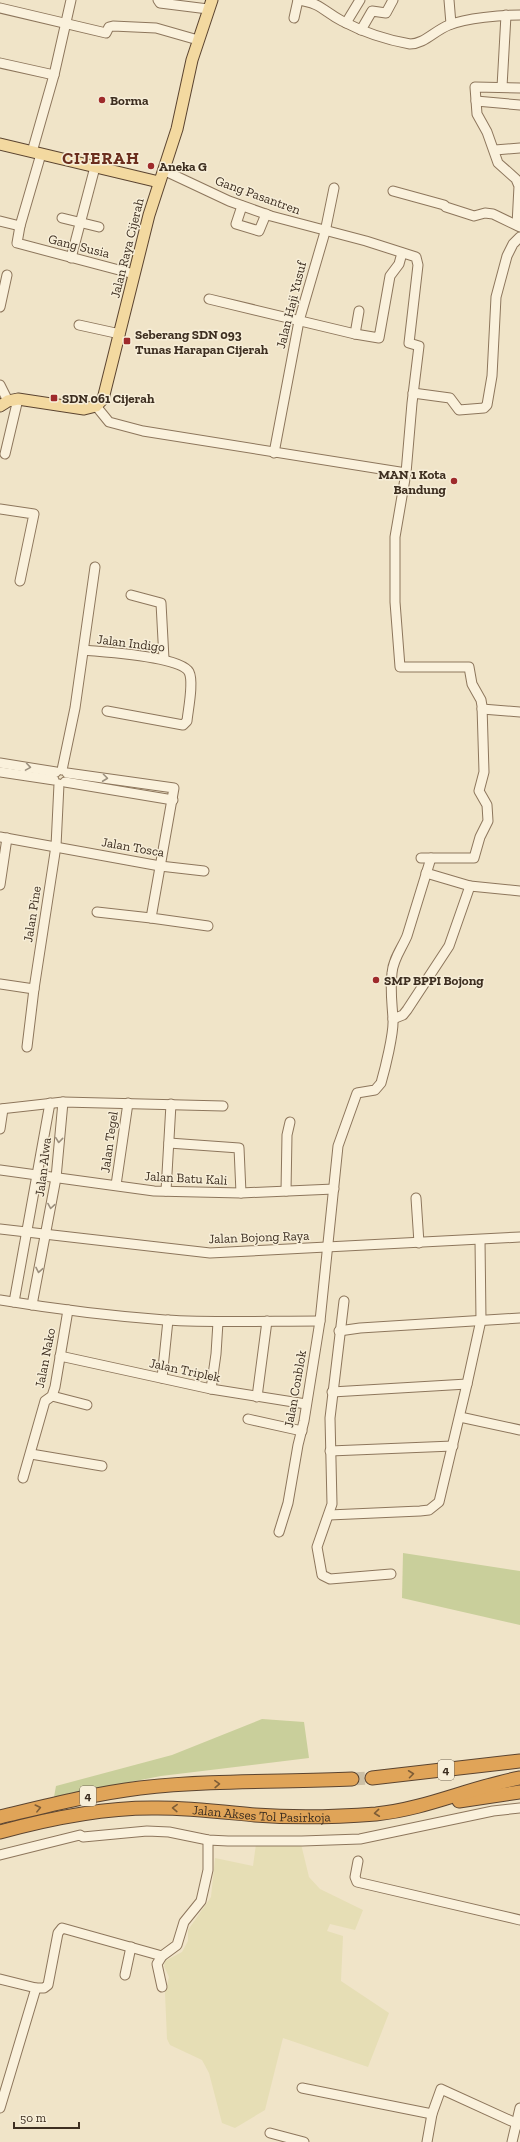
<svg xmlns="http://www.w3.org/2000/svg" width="520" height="2142" viewBox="0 0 520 2142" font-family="'Zilla Slab',serif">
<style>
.farmland{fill:#e6deb5}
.green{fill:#c9cf9b}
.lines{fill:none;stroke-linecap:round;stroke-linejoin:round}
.highway-tunnel{stroke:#ccc0a6;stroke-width:13;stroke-dasharray:13 6;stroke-linecap:butt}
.minor-casing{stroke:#8d765c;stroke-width:11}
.major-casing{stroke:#5b4430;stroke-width:13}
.highway-casing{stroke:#5b4430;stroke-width:15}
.minor{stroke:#faf1dc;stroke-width:9}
.major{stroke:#f3d9a0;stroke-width:11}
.highway{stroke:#e0a458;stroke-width:13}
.oneway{stroke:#9c907e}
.oneway2{stroke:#7e5d36}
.poi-dot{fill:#9e2a2b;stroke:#f7eed8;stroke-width:1.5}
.labels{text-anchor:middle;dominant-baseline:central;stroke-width:3;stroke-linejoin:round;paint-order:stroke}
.shield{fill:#f7eed8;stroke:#756857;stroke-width:1}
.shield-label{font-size:12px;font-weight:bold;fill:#3d2e20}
.poi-label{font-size:13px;font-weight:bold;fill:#3d2e20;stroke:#f7eed8;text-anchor:start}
.street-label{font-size:13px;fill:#3d2e20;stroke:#f7eed8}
.district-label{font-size:17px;font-weight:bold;letter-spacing:1px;fill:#6b2e1e;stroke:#f7eed8}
</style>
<rect width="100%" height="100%" fill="#f0e4c8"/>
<path class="farmland" d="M256 1844H301L309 1877 320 1889 363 1910 355 1930 330 1924 327 1931 343 1936 341 1981 389 2013 368 2067 283 2038 265 2110 235 2128 222 2123 209 2073 202 2060 170 2045 167 2039 165 1993 169 1977 164 1966 165 1961 182 1952 188 1941V1930L211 1897 215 1858 253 1866Z"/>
<g class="green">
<path d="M403 1553 520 1571V1625L402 1598Z"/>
<path d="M262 1719 304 1722 309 1758 161 1776 54 1797 56 1786 172 1755Z"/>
</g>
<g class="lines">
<path class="highway-tunnel" d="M352 1779 372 1778"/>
<defs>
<g id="minor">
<path d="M158 0 160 3 208 9"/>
<path d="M298 0C321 3 323 11 342 21 363 32 387 40 410 44 424 44 434 31 449 25 466 18 502 15 520 15"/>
<path d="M449 0 451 24"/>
<path d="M0 8 106 33 109 27 113 26 156 28 198 40"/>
<path d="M294 18 298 0"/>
<path d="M346 23 360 0"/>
<path d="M361 30 372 11 386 13 393 0"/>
<path d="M0 63 54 75"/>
<path d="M502 87 506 15"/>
<path d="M476 101 520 105"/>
<path d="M495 150 520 148"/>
<path d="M32 152 54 75 71 0"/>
<path d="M41 154 20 226 17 243 134 274"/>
<path d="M163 170 229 201 271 216 366 241 416 257 418 265 409 343 419 346 412 403 406 473 395 537V602L400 667H469L472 684 481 700 482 706 484 772 479 791 487 805 488 821 480 837 474 858H421"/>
<path d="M393 191 444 205 446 207 474 216 485 213 493 214 520 227"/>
<path d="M242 206 236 224 259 231 266 214"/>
<path d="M62 218 99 227"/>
<path d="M0 221 20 226"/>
<path d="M517 225 519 186 516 179 498 163 487 132 477 114 475 87 520 88"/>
<path d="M71 258 95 167"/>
<path d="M209 299 355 334 379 338 390 276 399 264 402 253"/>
<path d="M0 307 7 275"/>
<path d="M79 325 120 334"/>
<path d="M355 334 359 311"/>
<path d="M0 385 8 401"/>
<path d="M413 393 450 398 459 410 484 408 487 405 492 376 496 297 507 256 513 244 520 237"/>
<path d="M96 406 109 422 143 431 406 473"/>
<path d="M274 453 299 321 325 232 334 188"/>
<path d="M5 454 18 399"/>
<path d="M0 509 34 514 20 581"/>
<path d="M131 595 161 603 164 659"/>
<path d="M84 650C103 652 180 656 189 672 194 682 188 710 187 721L183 725 107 711"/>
<path d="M482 709 520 712"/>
<path d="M0 763 56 772"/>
<path d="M62 770 75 708 95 567"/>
<path d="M0 772 54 780"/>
<path d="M67 773 174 788 151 918 208 926"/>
<path d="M65 782 173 800"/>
<path d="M0 837 160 866 204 871"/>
<path d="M0 885 7 838"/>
<path d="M470 886 520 891"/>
<path d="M97 912 151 918"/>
<path d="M0 984 34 989"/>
<path d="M393 1019 403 1015 407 1010 449 946 470 886 426 873"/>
<path d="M27 1047 34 989 56 846 59 784"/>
<path d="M0 1109 63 1102 223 1106"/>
<path d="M0 1129 3 1109"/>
<path d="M169 1143 239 1148 241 1193"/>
<path d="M0 1170 154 1191 241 1193 334 1189"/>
<path d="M116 1185 128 1103"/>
<path d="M166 1191 171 1104"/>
<path d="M286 1191 287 1135 290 1122"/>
<path d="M416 1198 419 1243"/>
<path d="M0 1229 210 1253 520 1237"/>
<path d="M0 1300C54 1309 110 1316 165 1320 217 1323 268 1321 320 1321"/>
<path d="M344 1301 330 1418 332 1504 317 1547 322 1575 330 1579 391 1574"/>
<path d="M14 1302 50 1103"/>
<path d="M32 1305 56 1178 63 1102"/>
<path d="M339 1331 360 1328 520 1318"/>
<path d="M60 1356 211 1389 306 1404"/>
<path d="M162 1378 168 1320"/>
<path d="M211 1389 216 1354 218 1322"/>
<path d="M332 1392 467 1384 481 1320 480 1240"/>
<path d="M52 1396 87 1405"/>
<path d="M257 1397 267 1321"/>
<path d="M460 1417 520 1430"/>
<path d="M248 1419 302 1431"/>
<path d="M330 1451 453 1446"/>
<path d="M31 1454 102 1466"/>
<path d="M23 1478 45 1401 52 1396 55 1387 68 1310"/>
<path d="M329 1515 420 1511 429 1510 439 1502 467 1384"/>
<path d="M279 1532 288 1503 298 1445 304 1421 320 1321 338 1146 357 1093 375 1090 381 1083C385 1069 394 1033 393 1019 392 1002 390 990 392 973 393 959 402 948 407 936L431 858"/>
<path d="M0 1855 80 1835 83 1837 147 1831 169 1832 208 1840 228 1841H302L360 1839 493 1811 520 1808"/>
<path d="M358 1861 355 1877 357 1882 520 1920"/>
<path d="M125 1975 131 1947"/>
<path d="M0 1979 36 1988 0 2108"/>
<path d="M162 1987 157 1964 162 1956 177 1945 184 1922 201 1901 208 1870V1840"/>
<path d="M36 1988H44L48 1985 58 1933 62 1928 162 1956"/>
<path d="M302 2088 432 2114"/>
<path d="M270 2133 304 2142"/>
<path d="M427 2142 432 2114 441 2089 520 2125"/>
<path d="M512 2142 520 2108"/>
</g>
<g id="major">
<path d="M0 144 159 182"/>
<path d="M0 406 8 401 18 399 84 409 96 406 103 399 149 215 177 129 192 60 212 0"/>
</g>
<g id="highway">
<path d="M372 1778 520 1761"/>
<path d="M459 1801 520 1792"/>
<path d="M0 1817C46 1806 92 1794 140 1788 210 1780 282 1782 352 1779"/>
<path id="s1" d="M0 1832C51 1818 105 1807 158 1808 191 1808 223 1812 255 1815 295 1818 337 1817 376 1814 426 1809 471 1787 520 1778"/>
</g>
</defs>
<use href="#minor" class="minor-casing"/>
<use href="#major" class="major-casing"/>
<use href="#highway" class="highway-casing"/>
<use href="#minor" class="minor"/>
<use href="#major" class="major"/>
<use href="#highway" class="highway"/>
</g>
<defs><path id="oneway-chevron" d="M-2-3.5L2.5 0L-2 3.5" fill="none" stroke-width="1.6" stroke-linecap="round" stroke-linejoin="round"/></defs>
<g class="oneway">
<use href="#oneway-chevron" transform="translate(28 767) rotate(9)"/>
<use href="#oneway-chevron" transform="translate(105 778) rotate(7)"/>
<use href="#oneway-chevron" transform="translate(59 1140) rotate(96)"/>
<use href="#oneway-chevron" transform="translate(51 1206) rotate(99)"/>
<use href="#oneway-chevron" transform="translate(39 1270) rotate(101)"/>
</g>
<g class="oneway2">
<use href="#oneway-chevron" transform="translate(411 1774) rotate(-7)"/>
<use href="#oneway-chevron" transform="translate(217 1784) rotate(-2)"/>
<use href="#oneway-chevron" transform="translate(38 1808) rotate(-14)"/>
<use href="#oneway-chevron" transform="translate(175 1808) rotate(-178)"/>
<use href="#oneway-chevron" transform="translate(377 1813) rotate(174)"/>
</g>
<g class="poi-dot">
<circle cx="102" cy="100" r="4"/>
<circle cx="151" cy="166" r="4"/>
<rect x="123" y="337" width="8" height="8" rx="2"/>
<rect x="50" y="394" width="8" height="8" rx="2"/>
<circle cx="454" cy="481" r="4"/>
<circle cx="376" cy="980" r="4"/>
</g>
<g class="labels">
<g class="shield">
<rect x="438" y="1760" width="16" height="20" rx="3"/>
<rect x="80" y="1786" width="16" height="20" rx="3"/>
</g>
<g class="shield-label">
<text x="446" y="1770">4</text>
<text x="88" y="1796">4</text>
</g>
<g class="poi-label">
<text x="110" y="100">Borma</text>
<text x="159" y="166">Aneka G</text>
<text x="135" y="334">Seberang SDN 093<tspan x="135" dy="15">Tunas Harapan Cijerah</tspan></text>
<text x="62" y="398">SDN 061 Cijerah</text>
<text x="446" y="474" text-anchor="end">MAN 1 Kota<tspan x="446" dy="15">Bandung</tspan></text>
<text x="384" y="980">SMP BPPI Bojong</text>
</g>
<g class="street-label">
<text transform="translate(258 195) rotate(20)">Gang Pasantren</text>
<text transform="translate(79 246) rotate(14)">Gang Susia</text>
<text transform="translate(127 248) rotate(-76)">Jalan Raya Cijerah</text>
<text transform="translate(291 305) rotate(-76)">Jalan Haji Yusuf</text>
<text transform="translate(131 643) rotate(7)">Jalan Indigo</text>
<text transform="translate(133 847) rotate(10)">Jalan Tosca</text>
<text transform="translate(32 914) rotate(-81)">Jalan Pine</text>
<text transform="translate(109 1142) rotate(-82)">Jalan Tegel</text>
<text transform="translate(43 1167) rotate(-83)">Jalan Alwa</text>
<text transform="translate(186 1178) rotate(3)">Jalan Batu Kali</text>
<text transform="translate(259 1237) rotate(-2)">Jalan Bojong Raya</text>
<text transform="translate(45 1358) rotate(-79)">Jalan Nako</text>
<text transform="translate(185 1370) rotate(12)">Jalan Triplek</text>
<text transform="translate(295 1389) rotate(-80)">Jalan Conblok</text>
<text stroke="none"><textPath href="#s1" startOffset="264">Jalan Akses Tol Pasirkoja</textPath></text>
</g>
<g class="district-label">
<text x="101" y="158">CIJERAH</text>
</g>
</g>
<path d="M14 2122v6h65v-6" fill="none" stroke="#3d2e20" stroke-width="2"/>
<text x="20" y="2122" font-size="12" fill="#3d2e20" stroke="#f7eed8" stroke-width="3" paint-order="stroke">50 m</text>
</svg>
